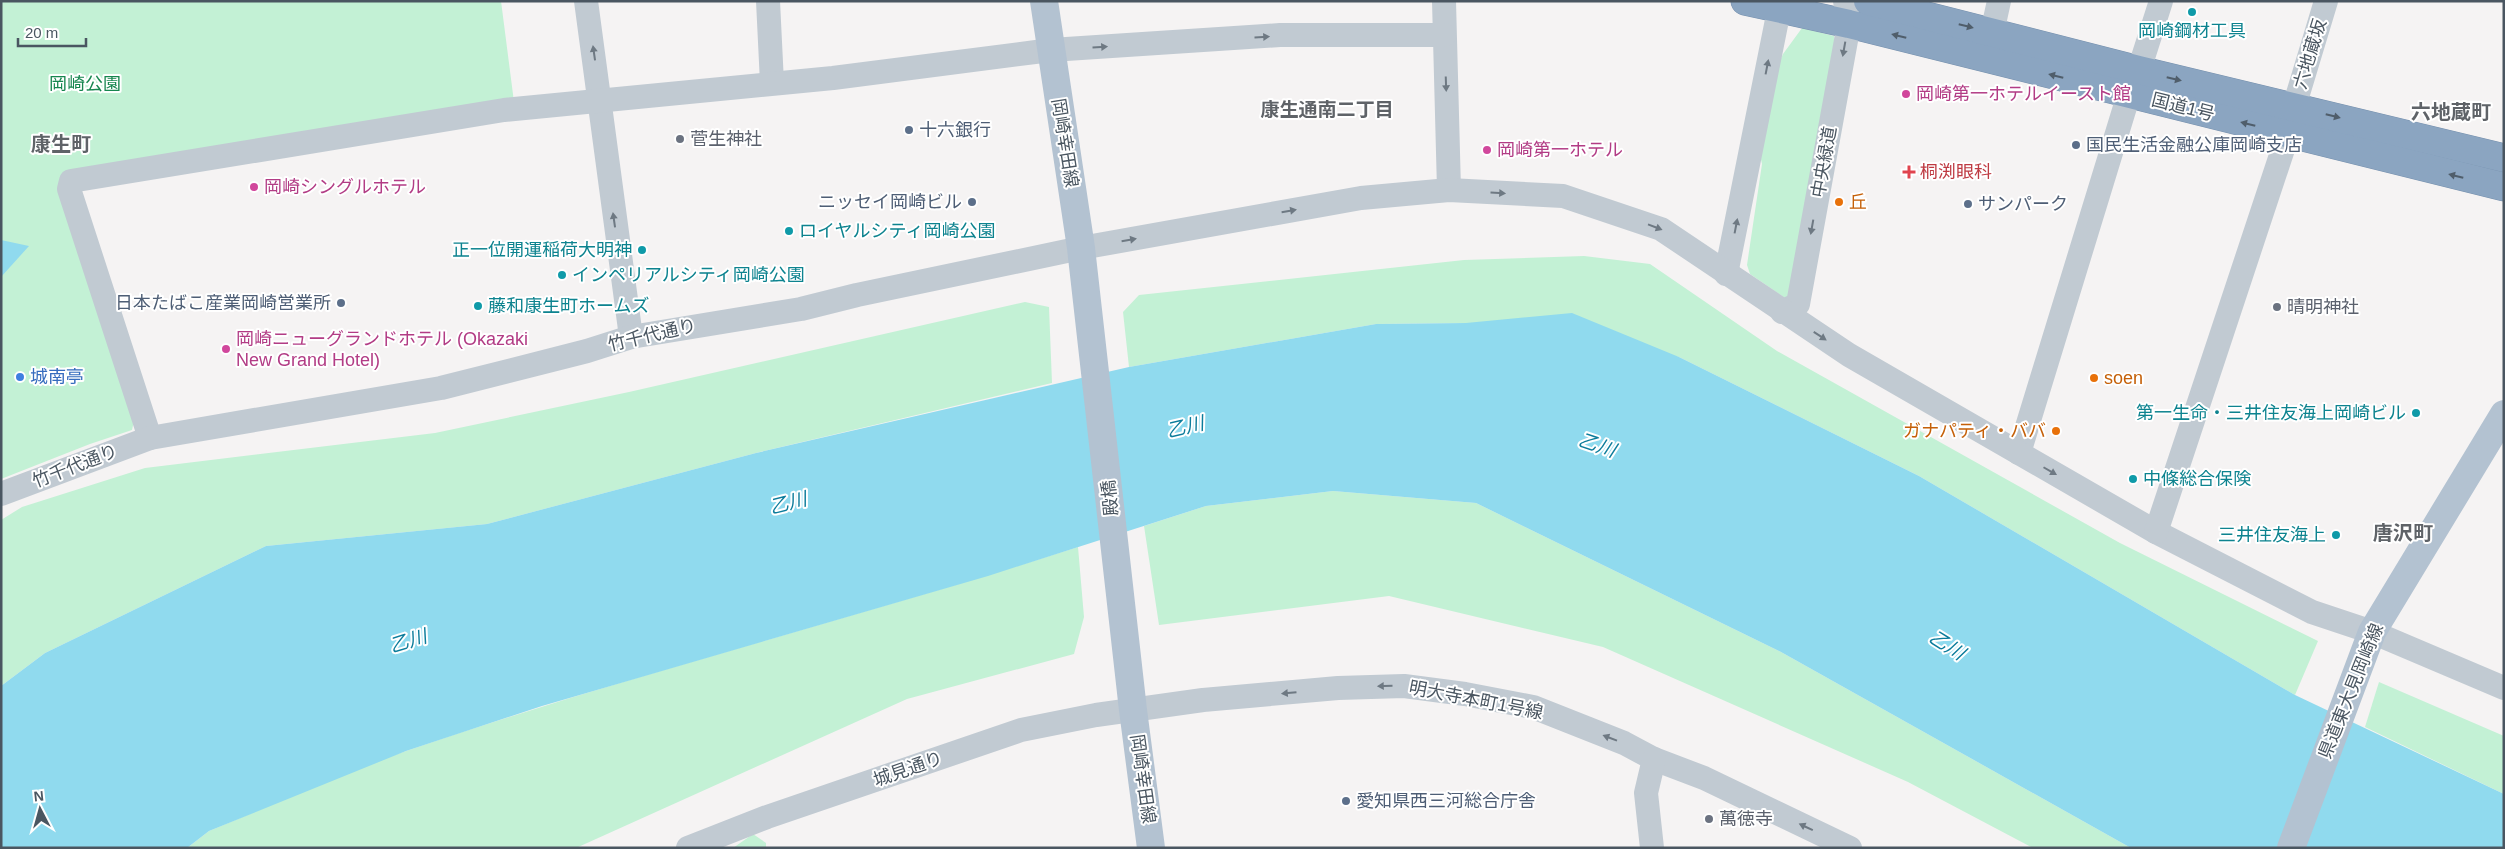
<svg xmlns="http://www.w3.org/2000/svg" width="2505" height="849" viewBox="0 0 2505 849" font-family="Helvetica,'Noto Sans JP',sans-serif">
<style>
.green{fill:#c3f1d5}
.water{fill:#90daee}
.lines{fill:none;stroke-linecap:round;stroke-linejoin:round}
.highway-casing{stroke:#7690ad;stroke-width:29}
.minor{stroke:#c1cad2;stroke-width:24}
.major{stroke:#b3c2d1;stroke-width:28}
.highway{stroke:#8ba5c1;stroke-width:28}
.oneway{fill:#505e6b}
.oneway2{fill:#6e7983}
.culture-dot{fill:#0f9aa8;stroke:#fff;stroke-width:2}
.hotel-dot{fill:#d1479c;stroke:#fff;stroke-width:2}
.service-dot{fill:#5c6f8a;stroke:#fff;stroke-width:2}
.worship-dot{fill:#6b7280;stroke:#fff;stroke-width:2}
.health-dot{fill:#e0444e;stroke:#fff;stroke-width:2}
.food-dot{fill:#e8710a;stroke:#fff;stroke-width:2}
.shop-dot{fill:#3f7fe0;stroke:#fff;stroke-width:2}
.labels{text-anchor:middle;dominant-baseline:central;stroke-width:4;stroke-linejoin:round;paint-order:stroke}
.culture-label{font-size:18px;fill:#0d838f;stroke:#fff;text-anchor:start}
.street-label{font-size:18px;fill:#4a5661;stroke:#fff}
.park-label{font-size:18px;fill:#17864f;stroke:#fff}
.hotel-label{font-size:18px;fill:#b23c85;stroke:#fff;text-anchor:start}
.service-label{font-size:18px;fill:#4e5e75;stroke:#fff;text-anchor:start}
.worship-label{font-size:18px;fill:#5b616d;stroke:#fff;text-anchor:start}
.health-label{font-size:18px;fill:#be3a42;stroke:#fff;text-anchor:start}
.food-label{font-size:18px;fill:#c56008;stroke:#fff;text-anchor:start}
.shop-label{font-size:18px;fill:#366cbe;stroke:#fff;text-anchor:start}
.neighbourhood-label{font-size:19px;font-weight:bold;fill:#5f6368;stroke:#fff}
.water-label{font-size:19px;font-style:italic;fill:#0c7c9b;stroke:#fff}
.quarter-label{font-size:20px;font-weight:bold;fill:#5f6368;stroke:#fff}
</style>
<rect width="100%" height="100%" fill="#f5f3f3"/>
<g class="green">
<path d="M1 1H501L514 102 58 187 134 421 132 430 90 444 1 479Z"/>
<path d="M1802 28 1834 36 1836 50 1788 300 1750 274 1747 265 1762 164 1760 155 1773 76 1783 54Z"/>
<path d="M1584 256 1650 264 1777 351 2120 543 2318 641 2295 695 1919 476 1679 357 1466 323 1376 324 1129 367 1123 312 1139 295 1464 260Z"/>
<path d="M1025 302 1049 307 1052 383 756 453 487 524 266 546 45 653 1 686V520L22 507 145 468 435 433 629 392Z"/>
<path d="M1333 491 1476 503 1781 652 2131 848H2033L1908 782 1603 647 1389 596 1159 625 1144 526 1206 506Z"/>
<path d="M1078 547 1084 617 1074 654 907 699 576 848H187L209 831C275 804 341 773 409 750 629 675 856 618 1078 547Z"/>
<path d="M2379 682 2504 736V794L2365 727Z"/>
<path d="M753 834 766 843V848H733Z"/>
</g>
<g class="water">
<path d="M1 240 29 246 1 277Z"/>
<path d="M1572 313 1679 357 1919 476 2295 695 2504 794V848H2131L1781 652 1476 503 1333 491 1206 506 988 576 542 706 406 751 209 831 187 848H1V686L45 653 266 546 487 524 756 453 1129 367 1376 324 1466 323Z"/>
</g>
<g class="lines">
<defs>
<g id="highway">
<path d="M1745 1 1849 24 2504 187"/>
<path d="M1868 1 2139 70 2504 158"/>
</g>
</defs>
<use href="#highway" class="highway-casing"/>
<g class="minor">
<path d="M586 1 631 337"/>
<path d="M768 1 772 83"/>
<path d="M1444 1 1449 190"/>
<path d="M1992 33 1999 1"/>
<path d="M2139 70 2161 1"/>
<path d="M2294 107 2326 1"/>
<path d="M1726 274 1779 10 1778 1"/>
<path d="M1782 312 1798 304 1849 24 1845 1"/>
<path d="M150 438 69 189 71 181 504 110 833 78 1051 50 1280 35H1444"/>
<path d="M2019 453 2129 94"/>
<path d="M1 494 150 438 441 388 587 351 631 337 801 309 857 295 1081 248 1361 198 1449 190 1563 196 1661 229 1849 355 2156 532 2312 612 2372 632 2504 688"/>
<path d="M2156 532 2288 134"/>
<path d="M688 848 767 817 1021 730 1096 715 1203 700 1338 688 1404 686 1465 694 1533 707 1624 743 1654 759 1704 778 1850 848"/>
<path d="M1652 848 1646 793 1654 759"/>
</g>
<g class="major">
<path d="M1044 1 1081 248 1133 710 1151 848"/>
<path d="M2291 848 2372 632 2504 414"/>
</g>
<use href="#highway" class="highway"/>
</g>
<defs><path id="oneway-solid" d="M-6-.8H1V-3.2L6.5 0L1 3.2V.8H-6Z" transform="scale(1.25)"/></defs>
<g class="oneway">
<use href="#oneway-solid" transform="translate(1966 26) rotate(14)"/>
<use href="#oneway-solid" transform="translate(1899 36) rotate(-166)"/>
<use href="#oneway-solid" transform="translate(2056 76) rotate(-166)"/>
<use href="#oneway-solid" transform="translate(2174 79) rotate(13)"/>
<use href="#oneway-solid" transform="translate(2333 116) rotate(14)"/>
<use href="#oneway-solid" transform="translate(2248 124) rotate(-166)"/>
<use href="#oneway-solid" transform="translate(2456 176) rotate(-166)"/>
</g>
<g class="oneway2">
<use href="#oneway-solid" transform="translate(1262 37) rotate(-3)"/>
<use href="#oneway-solid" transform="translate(1100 47) rotate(-4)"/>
<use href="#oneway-solid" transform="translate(1844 49) rotate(100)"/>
<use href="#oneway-solid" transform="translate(594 53) rotate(-98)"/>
<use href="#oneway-solid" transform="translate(1767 67) rotate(-79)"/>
<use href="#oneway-solid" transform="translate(1446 84) rotate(88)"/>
<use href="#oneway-solid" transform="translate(1498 193) rotate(3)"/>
<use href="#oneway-solid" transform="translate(1289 211) rotate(-10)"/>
<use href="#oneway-solid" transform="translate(614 220) rotate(-98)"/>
<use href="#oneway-solid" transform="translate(1736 226) rotate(-79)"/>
<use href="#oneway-solid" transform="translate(1655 227) rotate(21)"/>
<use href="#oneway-solid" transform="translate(1812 227) rotate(100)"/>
<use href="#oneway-solid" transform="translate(1129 240) rotate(-10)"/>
<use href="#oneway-solid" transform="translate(1820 336) rotate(33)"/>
<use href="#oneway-solid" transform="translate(2050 471) rotate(30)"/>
<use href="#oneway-solid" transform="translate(1385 686) rotate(178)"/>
<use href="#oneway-solid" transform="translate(1289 693) rotate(175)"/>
<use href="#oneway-solid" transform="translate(1610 738) rotate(-159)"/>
<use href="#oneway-solid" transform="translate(1806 827) rotate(-155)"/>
</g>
<g class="culture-dot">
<circle cx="2192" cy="12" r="5"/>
<circle cx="789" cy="231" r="5"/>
<circle cx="642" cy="250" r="5"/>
<circle cx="562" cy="275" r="5"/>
<circle cx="478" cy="306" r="5"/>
<circle cx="2416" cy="413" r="5"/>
<circle cx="2133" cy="479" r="5"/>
<circle cx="2336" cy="535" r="5"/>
</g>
<g class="hotel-dot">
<circle cx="1906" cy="94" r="5"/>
<circle cx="1487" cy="150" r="5"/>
<circle cx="254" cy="187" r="5"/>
<circle cx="226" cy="349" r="5"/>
</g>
<g class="service-dot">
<circle cx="909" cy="130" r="5"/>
<circle cx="2076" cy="145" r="5"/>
<circle cx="972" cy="202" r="5"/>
<circle cx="1968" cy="204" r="5"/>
<circle cx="341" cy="303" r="5"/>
<circle cx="1346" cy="801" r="5"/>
</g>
<g class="worship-dot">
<circle cx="680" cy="139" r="5"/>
<circle cx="2277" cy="307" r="5"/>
<circle cx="1709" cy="819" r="5"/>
</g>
<path class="health-dot" d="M1906.5 164.5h5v5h5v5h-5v5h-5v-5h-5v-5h5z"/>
<g class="food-dot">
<circle cx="1839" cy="202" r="5"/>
<circle cx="2094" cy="378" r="5"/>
<circle cx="2056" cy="431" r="5"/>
</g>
<circle class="shop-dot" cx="20" cy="377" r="5"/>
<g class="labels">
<g class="culture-label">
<text x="2192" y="31" text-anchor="middle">岡崎鋼材工具</text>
<text x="799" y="231">ロイヤルシティ岡崎公園</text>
<text x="632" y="250" text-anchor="end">正一位開運稲荷大明神</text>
<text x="572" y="275">インペリアルシティ岡崎公園</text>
<text x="488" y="306">藤和康生町ホームズ</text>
<text x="2406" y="413" text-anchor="end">第一生命・三井住友海上岡崎ビル</text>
<text x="2143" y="479">中條総合保険</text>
<text x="2326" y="535" text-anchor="end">三井住友海上</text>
</g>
<g class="street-label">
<text transform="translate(2310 54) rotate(-73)">六地蔵坂</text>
<text transform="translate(2183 107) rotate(14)">国道1号</text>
<text transform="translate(1065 143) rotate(81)">岡崎幸田線</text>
<text transform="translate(1824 162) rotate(-80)">中央緑道</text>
<text transform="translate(652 335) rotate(-13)">竹千代通り</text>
<text transform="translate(75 466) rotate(-21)">竹千代通り</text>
<text transform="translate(1110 498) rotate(-96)">殿橋</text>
<text transform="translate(2351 691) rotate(-68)">県道東大見岡崎線</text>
<text transform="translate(1476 700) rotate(11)">明大寺本町1号線</text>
<text transform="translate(908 769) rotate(-19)">城見通り</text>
<text transform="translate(1143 779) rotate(82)">岡崎幸田線</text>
</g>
<g class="park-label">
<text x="85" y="84">岡崎公園</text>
</g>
<g class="hotel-label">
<text x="1916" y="94">岡崎第一ホテルイースト館</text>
<text x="1497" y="150">岡崎第一ホテル</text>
<text x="264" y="187">岡崎シングルホテル</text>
<text x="236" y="339">岡崎ニューグランドホテル (Okazaki<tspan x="236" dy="21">New Grand Hotel)</tspan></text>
</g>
<g class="service-label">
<text x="919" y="130">十六銀行</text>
<text x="2086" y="145">国民生活金融公庫岡崎支店</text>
<text x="962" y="202" text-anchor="end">ニッセイ岡崎ビル</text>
<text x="1978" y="204">サンパーク</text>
<text x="331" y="303" text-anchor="end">日本たばこ産業岡崎営業所</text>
<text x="1356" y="801">愛知県西三河総合庁舎</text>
</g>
<g class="worship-label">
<text x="690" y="139">菅生神社</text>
<text x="2287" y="307">晴明神社</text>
<text x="1719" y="819">萬徳寺</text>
</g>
<g class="health-label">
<text x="1920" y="172">桐渕眼科</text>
</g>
<g class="food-label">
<text x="1849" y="202">丘</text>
<text x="2104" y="378">soen</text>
<text x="2046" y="431" text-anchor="end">ガナパティ・ババ</text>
</g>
<g class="shop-label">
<text x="30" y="377">城南亭</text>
</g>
<g class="neighbourhood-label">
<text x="1327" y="109">康生通南二丁目</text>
</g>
<g class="water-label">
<text transform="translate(1185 427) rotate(-13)">乙川</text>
<text transform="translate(1597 445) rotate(19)">乙川</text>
<text transform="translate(788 503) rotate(-14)">乙川</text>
<text transform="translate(408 641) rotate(-17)">乙川</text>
<text transform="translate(1947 645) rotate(32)">乙川</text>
</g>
<g class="quarter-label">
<text x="2451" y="112">六地蔵町</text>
<text x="61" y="144">康生町</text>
<text x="2403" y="533">唐沢町</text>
</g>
</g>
<rect width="2505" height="849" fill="none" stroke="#4a5661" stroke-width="5"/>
<g transform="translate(40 809) rotate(354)" stroke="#ffffff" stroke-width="4" paint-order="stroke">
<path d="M0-4L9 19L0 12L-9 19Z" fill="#4a5661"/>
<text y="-8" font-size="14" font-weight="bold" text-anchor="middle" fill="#4a5661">N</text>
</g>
<path d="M18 38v8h68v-8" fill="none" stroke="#4a5661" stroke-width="2.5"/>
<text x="25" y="38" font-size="15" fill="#4a5661" stroke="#ffffff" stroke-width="4" paint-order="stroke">20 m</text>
</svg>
